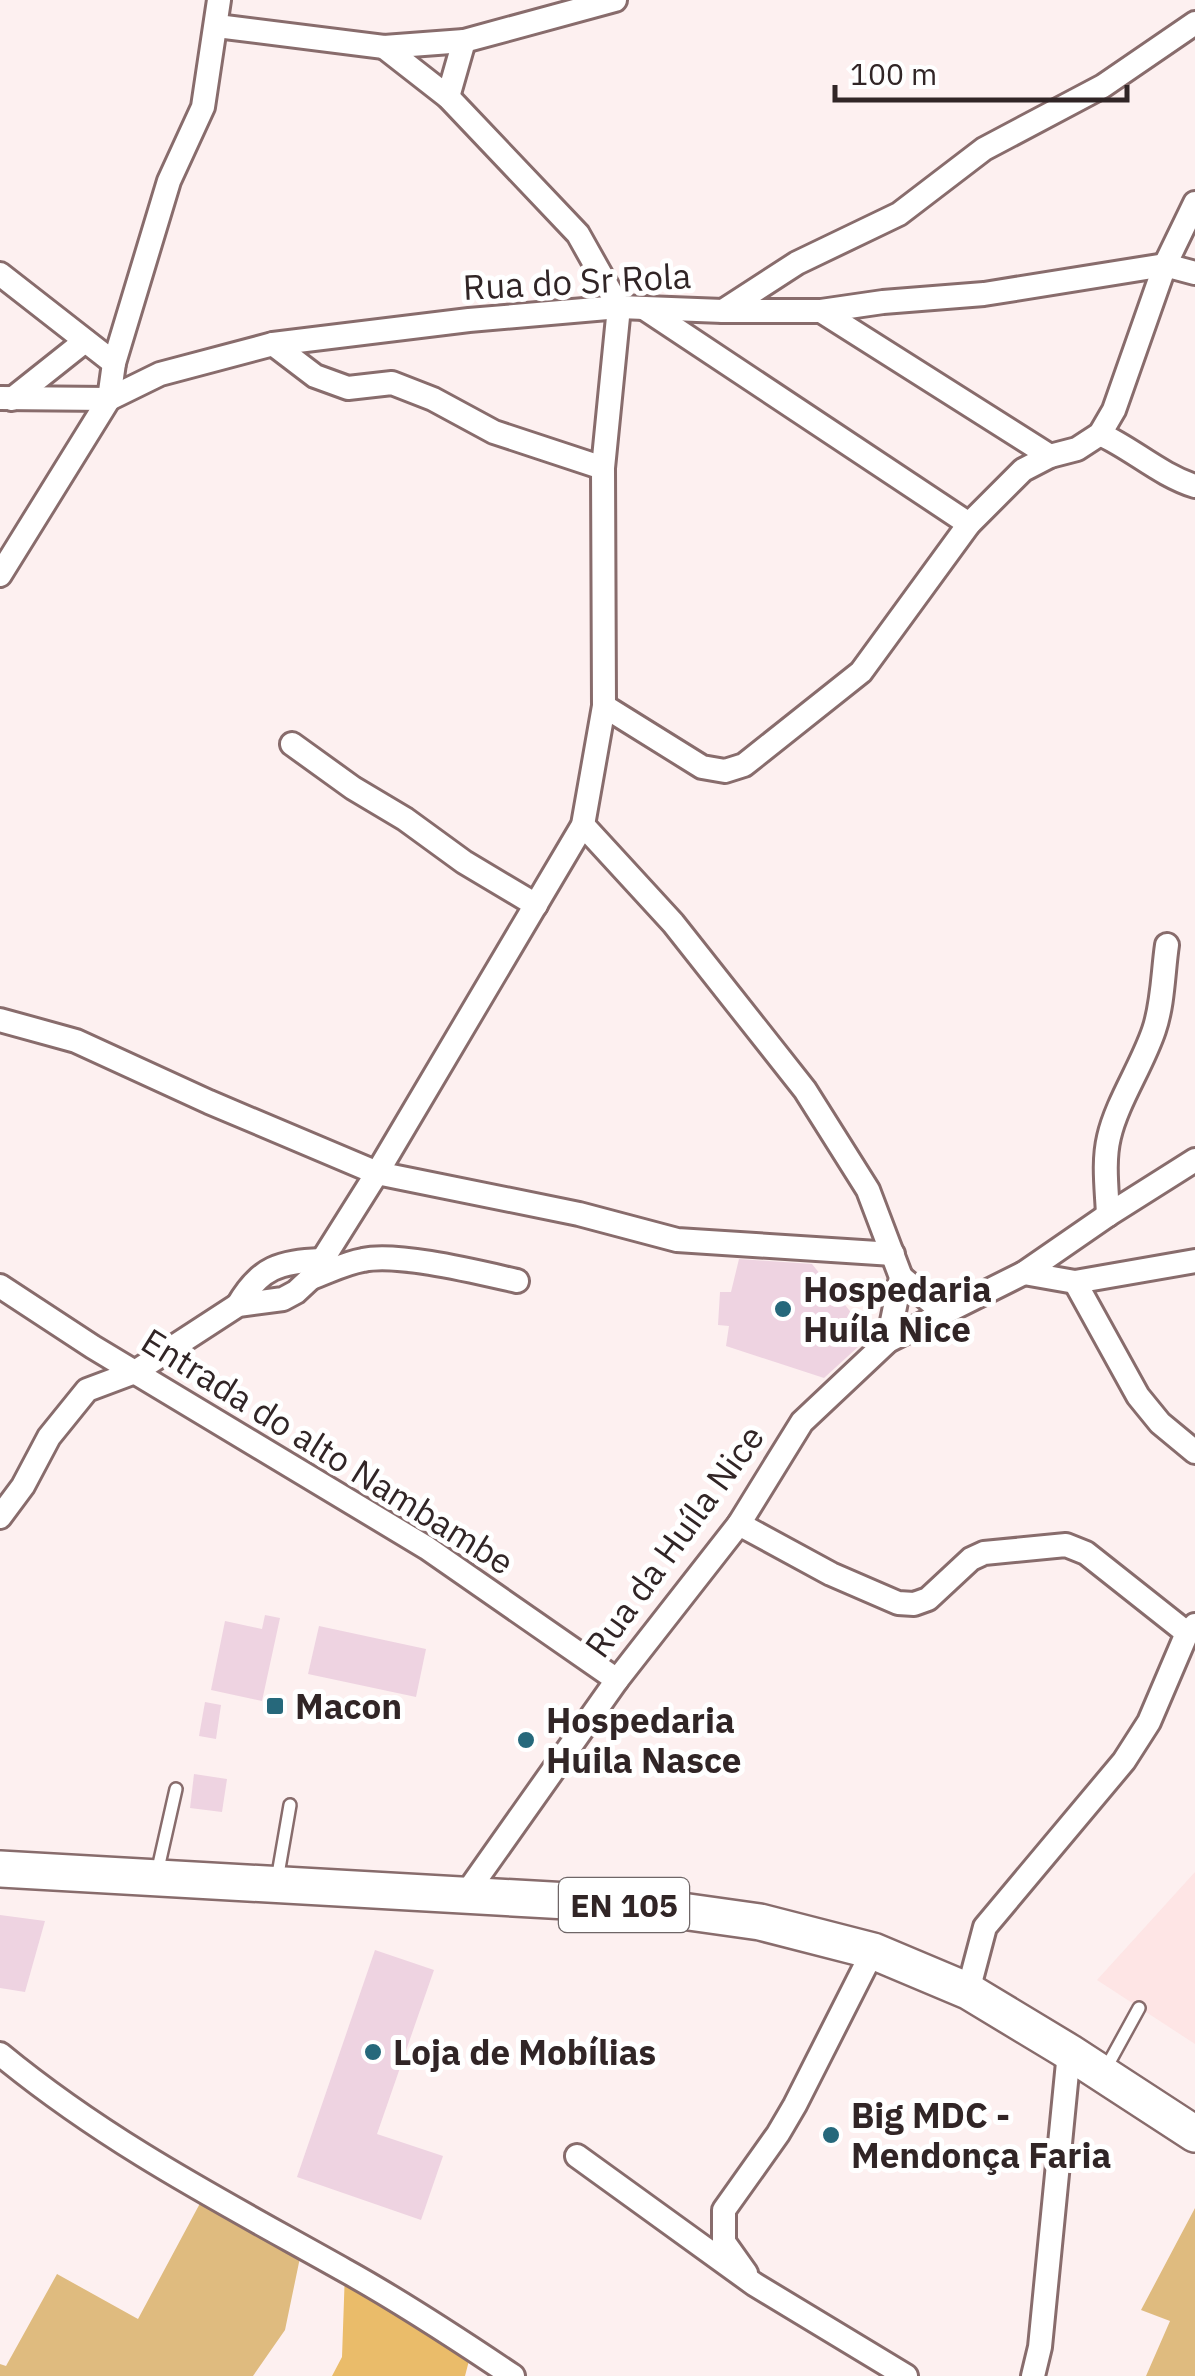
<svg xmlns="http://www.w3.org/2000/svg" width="1195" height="2376" viewBox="0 0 1195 2376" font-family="'IBM Plex Sans',sans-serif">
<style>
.built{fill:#fee5e5}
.green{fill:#dfbb7f}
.forest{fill:#eabc6a}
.building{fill:#eed3e1}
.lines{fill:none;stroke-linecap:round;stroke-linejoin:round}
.service-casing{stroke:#886c6c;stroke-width:16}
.minor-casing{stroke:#886c6c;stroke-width:28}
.primary-casing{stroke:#886c6c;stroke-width:40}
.service{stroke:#fff;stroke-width:11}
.minor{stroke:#fff;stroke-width:22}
.primary{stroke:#fff;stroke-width:35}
.poi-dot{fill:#26687b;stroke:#fff;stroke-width:4}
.labels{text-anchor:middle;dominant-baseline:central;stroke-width:10;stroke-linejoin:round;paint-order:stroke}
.shield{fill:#fff;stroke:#6f6667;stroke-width:2.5}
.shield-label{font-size:32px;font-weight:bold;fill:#312526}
.street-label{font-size:35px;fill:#312526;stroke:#fff}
.poi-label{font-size:35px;font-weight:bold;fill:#312526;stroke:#fff;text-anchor:start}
</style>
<rect width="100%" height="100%" fill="#fdf0f0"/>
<path class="built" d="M1195 1872V2044L1097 1980Z"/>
<g class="green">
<path d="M205 2194 302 2248 285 2330 253 2376H0V2364L6 2366 57 2274 138 2319Z"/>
<path d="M1195 2208V2376H1146L1170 2321 1141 2310Z"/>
</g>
<path class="forest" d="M345 2271 472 2349 465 2376H332L342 2357Z"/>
<g class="building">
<path d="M739 1259 812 1264 870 1336 824 1378 726 1346 729 1326 718 1325 720 1292H731Z"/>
<path d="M265 1615 280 1618 262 1701 211 1690 225 1621 262 1629Z"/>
<path d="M319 1626 426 1649 416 1697 308 1674Z"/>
<path d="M205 1702 221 1705 216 1739 199 1736Z"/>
<path d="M194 1774 227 1779 222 1812 190 1808Z"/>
<path d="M0 1915 45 1921 25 1992 0 1988Z"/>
<path d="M375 1950 434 1970 377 2134 443 2156 421 2220 297 2177Z"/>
</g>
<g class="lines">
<defs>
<g id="service">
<path d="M157 1873 176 1789"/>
<path d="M277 1880 290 1805"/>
<path d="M1105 2070 1139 2008"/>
</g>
<g id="minor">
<path d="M217 26 384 47 464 41 615 0"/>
<path d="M448 97 464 41"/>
<path d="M0 274 114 363"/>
<path d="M644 308 969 524"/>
<path d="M723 311 797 263 899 214 984 149 1103 86 1195 23"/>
<path d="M821 311 1050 456"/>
<path d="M273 344 315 376 348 388 392 383 433 399 494 432 603 468"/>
<path d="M0 398 109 399 160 374 273 344 469 320 619 307 723 311H821L883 302 984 294 1165 265 1195 273"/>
<path d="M12 399 85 341"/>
<path d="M1100 434C1133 449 1160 475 1195 486"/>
<path d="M0 575 109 399 114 363 169 181 203 107 219 0"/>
<path d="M604 706 702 767 725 771 744 765 861 672 969 524 1023 470 1050 456 1077 449 1100 434 1114 410 1165 265 1195 203"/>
<path d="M292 744 353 788 405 819 464 862 536 905"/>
<path d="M583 825 673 923 805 1090 868 1190 901 1277 888 1341"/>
<path d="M0 1020 76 1041 209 1102 377 1173 579 1214 677 1240 893 1254"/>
<path d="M1108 1215C1107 1190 1103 1162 1109 1137 1117 1102 1142 1066 1154 1030 1163 1004 1163 972 1167 945"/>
<path d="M1024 1273 1075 1282 1195 1261"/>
<path d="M901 1277 943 1312"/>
<path d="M311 1278C328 1272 345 1263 363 1260 397 1252 481 1273 517 1281"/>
<path d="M1075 1282 1138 1396 1160 1423 1195 1452"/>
<path d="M0 1286 93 1347 427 1548 617 1680"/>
<path d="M238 1305C260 1267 280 1262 321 1260"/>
<path d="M0 1517 23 1486 49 1437 87 1390 135 1372 238 1305 283 1299 296 1292 311 1278 377 1173 583 825 604 706 603 468 619 307 578 234 448 97 384 47"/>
<path d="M739 1524 831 1574 898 1603 914 1604 928 1599 971 1559 984 1553 1066 1545 1086 1553 1187 1633"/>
<path d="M465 1895 617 1680 739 1524 802 1422 888 1341 1024 1273 1108 1215 1195 1160"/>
<path d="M968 1991 985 1927 1124 1761 1149 1722 1187 1633 1195 1625"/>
<path d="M0 2054C108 2143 223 2202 344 2270 402 2302 458 2339 513 2376"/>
<path d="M577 2156 754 2284 906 2376"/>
<path d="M746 2273 724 2242V2210L778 2134 795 2105 873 1951"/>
<path d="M1033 2376 1040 2347 1069 2052"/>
</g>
<path id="primary" d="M0 1869 639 1905 760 1922 873 1951 968 1991 1069 2052 1195 2134"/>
</defs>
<use href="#service" class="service-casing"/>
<use href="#minor" class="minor-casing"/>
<use href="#primary" class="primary-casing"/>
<use href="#service" class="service"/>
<use href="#minor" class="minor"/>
<use href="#primary" class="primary"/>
</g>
<g class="poi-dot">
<circle cx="783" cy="1309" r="10"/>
<rect x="265" y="1696" width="20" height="20" rx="5"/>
<circle cx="526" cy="1740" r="10"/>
<circle cx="373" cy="2052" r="10"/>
<circle cx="831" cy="2135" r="10"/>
</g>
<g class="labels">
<rect class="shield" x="559" y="1878" width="130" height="54" rx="8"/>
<g class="shield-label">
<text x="624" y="1905">EN 105</text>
</g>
<g class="street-label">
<text transform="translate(577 281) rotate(-3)">Rua do Sr Rola</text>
<text transform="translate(328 1451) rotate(32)">Entrada do alto Nambambe</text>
<text transform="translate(674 1541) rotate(-54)">Rua da Huíla Nice</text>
</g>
<g class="poi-label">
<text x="803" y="1289">Hospedaria<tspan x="803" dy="40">Huíla Nice</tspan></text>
<text x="295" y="1706">Macon</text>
<text x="546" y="1720">Hospedaria<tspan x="546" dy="40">Huila Nasce</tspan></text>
<text x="393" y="2052">Loja de Mobílias</text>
<text x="851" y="2115">Big MDC -<tspan x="851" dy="40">Mendonça Faria</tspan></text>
</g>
</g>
<path d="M835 85v15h292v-15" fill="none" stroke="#312526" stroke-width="5"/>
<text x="850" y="85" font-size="30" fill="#312526" stroke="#ffffff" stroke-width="8" paint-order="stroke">100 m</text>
</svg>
